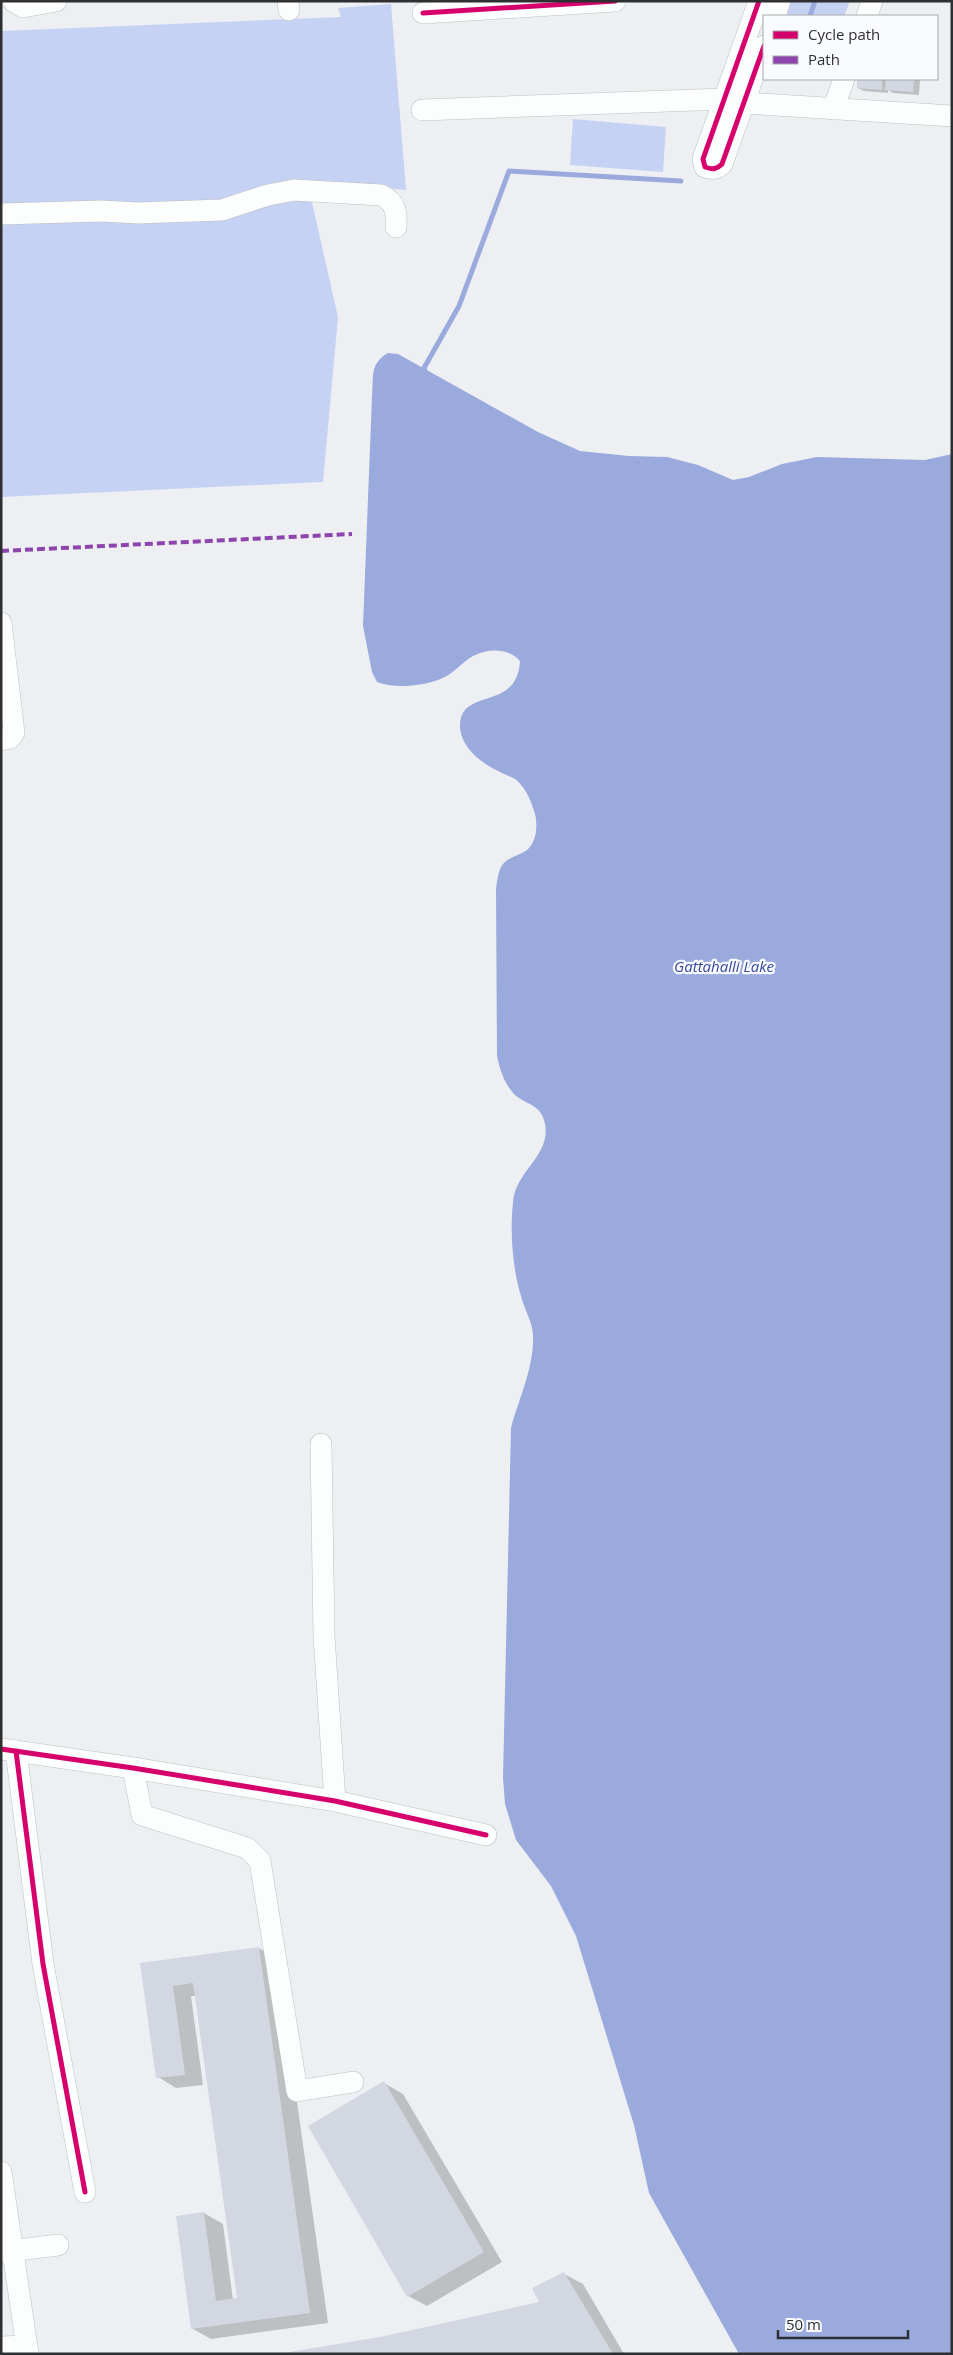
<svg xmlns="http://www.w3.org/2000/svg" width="953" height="2355" viewBox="0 0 953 2355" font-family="'Open Sans',sans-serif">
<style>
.green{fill:#c6d2f4}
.water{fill:#9aaadd}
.shadow{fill:#0003}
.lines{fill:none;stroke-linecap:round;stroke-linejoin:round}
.stream{stroke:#9aaadd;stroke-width:5}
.building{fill:#d3d7e1}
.minor-casing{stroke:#bebfc2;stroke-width:22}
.minor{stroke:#fcfdfd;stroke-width:21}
.quiet{stroke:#8e44ad;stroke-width:4;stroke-dasharray:8 4;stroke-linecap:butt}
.cycleway-casing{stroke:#fafbfe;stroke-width:8}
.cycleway{stroke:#d6006c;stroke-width:5}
.labels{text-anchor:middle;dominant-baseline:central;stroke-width:4.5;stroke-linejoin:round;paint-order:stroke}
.water-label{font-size:15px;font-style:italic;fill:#36499d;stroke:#fafbfe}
</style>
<rect width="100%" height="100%" fill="#edeff3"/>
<g class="green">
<path d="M789 1H850L844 16H783Z"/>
<path d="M391 4 406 190 307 180 338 317 323 482 1 497V31L341 17 338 8Z"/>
<path d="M573 119 666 127 663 172 570 165Z"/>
</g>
<path class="water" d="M388 353 398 354 538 432 580 451 629 456 667 457 698 465 733 480 749 477 782 464 817 457 925 460 952 454V2354H739L649 2193 634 2125 576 1936 551 1886 516 1840 505 1804 503 1778 511 1428C519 1398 534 1368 533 1336 533 1322 524 1309 521 1296 512 1266 510 1232 513 1202 516 1169 554 1155 544 1120 540 1104 524 1104 514 1094 504 1083 500 1070 497 1056L496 889C497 882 498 873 501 867 507 856 522 856 529 848 538 838 538 820 533 808 530 798 524 786 515 779 510 776 503 774 498 771 481 763 461 747 460 727 459 686 517 713 520 661 509 648 488 648 473 656 461 663 453 675 438 680 421 686 394 689 377 682L372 672 363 626 372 397C374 377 369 364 388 353Z"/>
<g class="shadow">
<path d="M858 79H920L919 95 893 93 888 90V93L864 91 858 88Z"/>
<path d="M259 1948 277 1959 328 2323 211 2339 193 2329 204 2213 223 2224 233 2300 239 2299 196 1996H191L203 2085 176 2088 158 2077 142 1964Z"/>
<path d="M384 2083 403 2094 502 2262 427 2306 408 2296Z"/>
<path d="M564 2274 583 2284 624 2354H279L380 2338 541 2303Z"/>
</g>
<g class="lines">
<g class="stream">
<path d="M810 16 815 1"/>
<path d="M426 373 424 368 459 306 509 171 681 181"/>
</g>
</g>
<g class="building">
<path d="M857 79H882V90L857 88Z"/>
<path d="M886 79H914L913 92 885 90Z"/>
<path d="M259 1947 310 2313 191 2329 176 2216 204 2212 216 2301 237 2298 193 1983 173 1986 185 2075 156 2078 140 1963Z"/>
<path d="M384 2081 484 2252 407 2297 308 2126Z"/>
<path d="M564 2272 613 2354H278L380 2337 539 2302 532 2288Z"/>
</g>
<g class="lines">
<defs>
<g id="minor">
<path d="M13 1 23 7 56 1"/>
<path d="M288 1 289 10"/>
<path d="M759 1 703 159 705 167C713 170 717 169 722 164L764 46"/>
<path d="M423 13 615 1"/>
<path d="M775 16 780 1"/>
<path d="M867 16 872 1"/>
<path d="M744 103 952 116"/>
<path d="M833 109 844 79"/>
<path d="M422 110 724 99"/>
<path d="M1 214 101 211 138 213 222 210 268 195 294 190 381 195C396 202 397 213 396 227"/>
<path d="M1 623 14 733 10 738 1 740"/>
<path d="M321 1444 324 1636 335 1801"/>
<path d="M1 1749 133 1768 335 1801 486 1835"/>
<path d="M16 1751 43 1964 85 2192"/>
<path d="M133 1768 142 1815 247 1848 260 1861 297 2091 353 2082"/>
<path d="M1 2172 28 2354"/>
<path d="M1 2252 58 2245"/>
<path d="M1 2347 27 2346"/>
</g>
</defs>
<use href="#minor" class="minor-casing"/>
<use href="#minor" class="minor"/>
<path class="quiet" d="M1 551 352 534"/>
<defs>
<g id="cycleway">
<path d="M759 1 703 159 705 167C713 170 717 169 722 164L764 46"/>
<path d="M423 13 615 1"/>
<path d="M1 1749 133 1768 335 1801 486 1835"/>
<path d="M16 1751 43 1964 85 2192"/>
</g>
</defs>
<use href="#cycleway" class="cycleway-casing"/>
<use href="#cycleway" class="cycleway"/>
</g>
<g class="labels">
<g class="water-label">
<text x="724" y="966">Gattahalli Lake</text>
</g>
</g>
<rect width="953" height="2355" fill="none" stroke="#2e2f31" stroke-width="5"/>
<rect x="763" y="15" width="175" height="65" fill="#fafbfe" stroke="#a8a9ac"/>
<rect x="773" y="31" width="25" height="8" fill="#d6006c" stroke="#a8a9ac"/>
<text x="808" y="40" font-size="15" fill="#2e2f31">Cycle path</text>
<rect x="773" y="56" width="25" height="8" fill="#8e44ad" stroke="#a8a9ac"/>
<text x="808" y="65" font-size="15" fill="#2e2f31">Path</text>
<path d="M778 2330v8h130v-8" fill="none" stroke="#2e2f31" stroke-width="2.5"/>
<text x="786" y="2330" font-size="15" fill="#2e2f31" stroke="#fafbfe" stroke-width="4" paint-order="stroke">50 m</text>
</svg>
